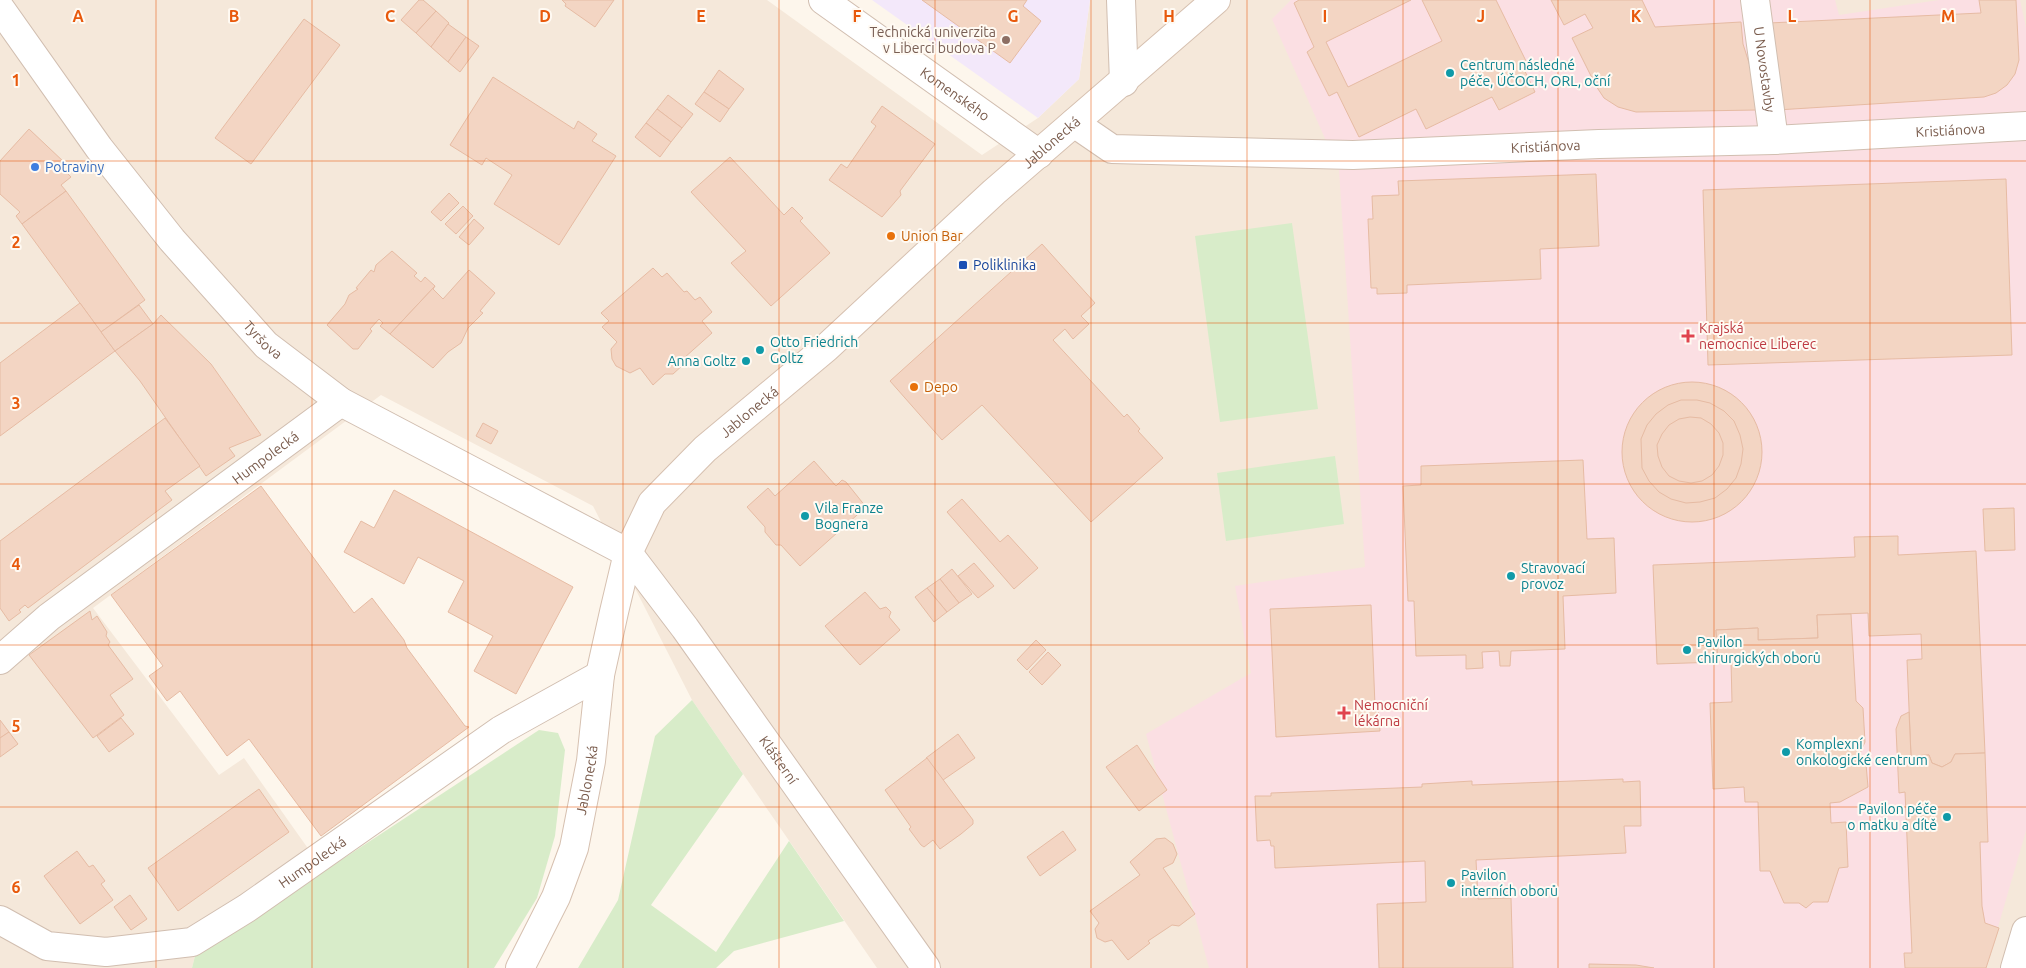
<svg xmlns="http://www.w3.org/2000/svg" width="2026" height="968" viewBox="0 0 2026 968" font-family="Ubuntu,sans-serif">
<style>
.residential{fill:#f5e8da}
.education{fill:#f3e8fa}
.medical{fill:#fbdfe3}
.park{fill:#d8ecc9}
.building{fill:#f3d5c3;stroke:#e6bba3;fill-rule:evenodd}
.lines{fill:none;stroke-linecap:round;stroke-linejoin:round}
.minor-casing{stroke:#d1beb0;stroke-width:30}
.tertiary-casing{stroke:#d1beb0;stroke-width:30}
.secondary-casing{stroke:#d6c0b0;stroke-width:30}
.minor{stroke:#fff;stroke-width:28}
.tertiary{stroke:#fff;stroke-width:28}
.secondary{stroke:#fff;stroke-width:28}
.grid{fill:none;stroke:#e8590c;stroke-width:1;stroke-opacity:0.55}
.education-dot{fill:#8d6e63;stroke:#fffaf3;stroke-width:2}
.culture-dot{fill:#0f9aa8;stroke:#fffaf3;stroke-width:2}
.shop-dot{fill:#3f7fe0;stroke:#fffaf3;stroke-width:2}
.food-dot{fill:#e8710a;stroke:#fffaf3;stroke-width:2}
.transit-dot{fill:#1a4fb4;stroke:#fffaf3;stroke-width:2}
.health-dot{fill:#e0444e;stroke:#fffaf3;stroke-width:2}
.labels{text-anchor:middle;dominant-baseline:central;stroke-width:4;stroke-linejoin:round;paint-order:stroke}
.education-label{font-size:14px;fill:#785e54;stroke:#fffaf3;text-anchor:end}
.culture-label{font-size:14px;fill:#0d838f;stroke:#fffaf3;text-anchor:start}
.street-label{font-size:14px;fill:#7a5c4d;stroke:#fffaf3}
.shop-label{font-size:14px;fill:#366cbe;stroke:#fffaf3;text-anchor:start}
.food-label{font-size:14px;fill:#c56008;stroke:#fffaf3;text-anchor:start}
.transit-label{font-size:14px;fill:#164399;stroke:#fffaf3;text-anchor:start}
.health-label{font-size:14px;fill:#be3a42;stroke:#fffaf3;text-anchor:start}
.grid-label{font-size:16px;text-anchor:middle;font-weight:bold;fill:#e8590c;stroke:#fffaf3;stroke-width:4;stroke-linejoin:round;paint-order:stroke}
</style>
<rect width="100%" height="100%" fill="#fdf6ec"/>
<path class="residential" d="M0 0H767L982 155 1038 118 1079 79 1090 0H2026V968H877L692 700 593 506 381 395 93 608 219 775 244 758 324 871 195 956 192 968H0Z"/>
<path class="education" d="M872 0H1090L1079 79 1038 118Z"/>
<path class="medical" d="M1291 0H1835L1839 15 1939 0H2020L2026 28V831L1986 968H1209L1146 734 1251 673 1235 586 1365 567 1339 170 1272 19Z"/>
<g class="park">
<path d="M1292 223 1318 409 1220 422 1195 236Z"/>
<path d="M1335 456 1344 524 1226 541 1217 473Z"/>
<path d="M692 700 743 774 651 905 716 952 789 841 844 921 734 951 716 968H578L618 900 655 736Z"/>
<path d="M539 730 558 733 565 750 555 836 537 898 494 968H192L195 956Z"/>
</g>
<g class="building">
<path d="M419 0H423L436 11 416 33 401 20Z"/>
<path d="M562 0H614L595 27 565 6 566 4Z"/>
<path d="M922 0H1027L1023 6 1041 21 1010 63Z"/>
<path d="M1299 0H1411L1326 42 1348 87 1442 41 1422 0H1496L1526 61 1521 63 1535 92 1499 110 1492 97 1426 129 1416 109 1359 137 1337 92 1329 96 1307 52 1314 47 1294 3Z"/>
<path d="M1551 0H1642L1655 27 1741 22 1743 44 1756 85 1757 110 1636 112 1618 107 1604 98 1596 86 1572 38 1593 28 1585 14 1564 25Z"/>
<path d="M1979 0H2016L2019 60 2015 74 2007 85 1996 93 1984 97 1777 110 1769 23 1981 13Z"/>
<path d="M436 11 449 23 431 47 416 33Z"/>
<path d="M304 19 340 45 251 164 215 138Z"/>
<path d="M448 24 466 37 448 62 431 47Z"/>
<path d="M466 37 479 46 460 72 448 62Z"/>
<path d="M719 70 744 89 729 109 704 92Z"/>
<path d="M493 77 574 129 578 121 597 134 592 141 616 156 559 245 494 204 512 175 486 158 482 165 450 145Z"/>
<path d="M704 92 729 109 720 122 695 104Z"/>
<path d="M668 95 693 114 682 128 657 109Z"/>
<path d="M882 106 935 144 900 191 901 195 882 217 829 180 841 164 847 168 876 126 871 122Z"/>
<path d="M657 109 682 128 671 142 646 123Z"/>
<path d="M646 123 671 142 660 157 635 137Z"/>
<path d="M29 129 65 163 61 167 71 177 61 185 66 191 22 224 16 216 20 212 0 194V161Z"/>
<path d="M730 157 784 215 792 207 803 218 800 221 830 253 771 306 731 263 746 251 691 192Z"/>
<path d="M1596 174 1599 246 1540 249 1541 279 1407 285V293L1377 294V288H1371L1368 219H1373L1372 196 1399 195 1398 181Z"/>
<path d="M2006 179 2012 355 1708 365 1703 190Z"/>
<path d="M66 191 145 300 101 332 22 224Z"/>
<path d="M449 193 459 203 441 221 431 212Z"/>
<path d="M463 206 473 216 456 234 445 224Z"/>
<path d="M474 219 484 228 469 245 459 237Z"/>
<path d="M1042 244 1095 303 1081 316 1089 324 1073 339 1065 329 1053 340 1124 417 1127 414 1140 429 1138 431 1163 458 1091 522 982 405 942 440 890 381Z"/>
<path d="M392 251 417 273 414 276 421 282 425 277 435 286 390 334 380 326 383 323 379 319 370 329 372 331 358 349H353L327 325 345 304 349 295 358 289 356 288 371 270 374 272 376 265Z"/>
<path d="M653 268 662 277 667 273 684 292 687 291 695 300 700 297 712 312 702 321 712 333 684 358V364L673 374H665L653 385 640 368 630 373 616 366 612 359 611 349 617 342 602 327 609 321 601 313Z"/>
<path d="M469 270 495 293 480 311 483 313 468 328 461 343 448 352 433 368 390 334 435 286 433 289 443 299Z"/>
<path d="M80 303 115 351 0 436V363Z"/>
<path d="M139 305 153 324 115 351 101 332Z"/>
<path d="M161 315 211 364 261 435 229 448 235 456 206 476 140 381 115 351 153 324Z"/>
<circle cx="1692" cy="452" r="70"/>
<path d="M1681 400H1697L1710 403 1724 411 1734 421 1740 435 1743 449 1741 464 1736 478 1727 489 1715 498 1700 502 1686 503 1671 499 1659 492 1649 481 1642 468 1641 439 1647 425 1656 414 1668 405ZM1690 417 1701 418 1711 424 1719 433 1723 443V455L1719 466 1712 475 1702 481 1691 483 1679 481 1669 476 1662 467 1658 456 1657 445 1662 434 1669 425 1679 419Z"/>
<path d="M165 418 200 466 165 491 172 500 28 608 25 605 19 610 21 612 9 621 0 608V541Z"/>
<path d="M483 423 498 431 491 444 476 436Z"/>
<path d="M1583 460 1587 539 1614 538 1616 593 1563 596 1565 649 1511 651 1510 666H1500L1499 651 1482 652 1483 668 1466 669V655L1416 656 1414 601H1408L1403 486 1421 485V466Z"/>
<path d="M814 461 836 486 842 480 846 482 866 507 800 566 781 545H776L765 532V527L747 507 768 488 775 496Z"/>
<path d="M261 486 354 613 372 598 404 640 407 648 465 726 469 727 321 836 249 739 227 756 180 691 167 701 149 676 163 666 111 595Z"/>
<path d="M394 490 573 587 516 694 474 671 493 636 448 612 464 581 418 557 404 584 344 552 361 521 374 528Z"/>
<path d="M962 499 1000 542 1008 535 1038 568 1014 589 947 512Z"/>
<path d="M2014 508 2015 550 1985 551 1983 509Z"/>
<path d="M1898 536V555L1976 551 1985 753 1955 754 1951 762 1942 767 1932 763 1929 755 1911 756 1907 660 1922 659 1921 634 1869 636 1868 613 1817 615 1818 638 1758 640V628L1716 630 1718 662 1657 664 1653 565 1855 557 1854 537Z"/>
<path d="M974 563 994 586 978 598 958 576Z"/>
<path d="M952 569 972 594 959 603 940 579Z"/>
<path d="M940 579 959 603 947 612 927 588Z"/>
<path d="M927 588 947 612 934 622 915 597Z"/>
<path d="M865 592 880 609 886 607 891 612 889 617 900 630 860 665 825 626Z"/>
<path d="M1371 605 1375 706H1378L1380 731 1276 737 1270 609Z"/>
<path d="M90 611 92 620 97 616 107 632 106 636 110 642 108 645 133 679 110 695 124 715 93 738 29 655Z"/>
<path d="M1851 614 1856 701 1863 708 1865 742 1856 762 1866 764 1868 787 1840 802 1830 803 1831 823 1846 822 1848 867 1839 868 1828 902H1813L1806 908 1799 903H1784L1770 871H1760L1758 802H1745L1744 787 1713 789 1710 703 1732 702 1731 661 1718 662 1716 630 1758 628V640L1818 638 1817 615Z"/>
<path d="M1036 640 1046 650 1027 670 1017 660Z"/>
<path d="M1048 652 1061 665 1042 685 1029 672Z"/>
<path d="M1909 712 1911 756 1929 755 1932 763 1942 767 1951 762 1955 754 1985 753 1988 842H1980L1982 906 1985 923 1999 928 1986 968H1905L1904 953H1912L1905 792 1899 793 1896 729 1901 716Z"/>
<path d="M121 718 134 734 109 752 97 736Z"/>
<path d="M0 720 9 732 0 738Z"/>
<path d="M9 732 18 744 0 757V738Z"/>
<path d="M958 734 975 758 943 780 926 758Z"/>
<path d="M1137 745 1167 790 1139 811 1106 767Z"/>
<path d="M927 758 973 820V824L961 834 940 849 933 840 924 847 921 845 909 829 911 827 885 790Z"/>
<path d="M1623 779V782L1640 781 1641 826H1624L1626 853 1476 860 1478 899 1511 898 1513 968H1379L1377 904 1426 902 1425 861 1275 868 1274 846H1271L1270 840 1257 841 1255 796H1271V793L1422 787V784L1472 781V785Z"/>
<path d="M259 789 289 832 178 911 148 868Z"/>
<path d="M1063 831 1076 850 1040 876 1027 857Z"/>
<path d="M1165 838 1173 844 1177 854 1173 863 1163 868 1195 914 1179 926 1172 925 1148 941 1150 943 1128 960 1112 940 1105 942 1097 938 1095 929 1099 923 1090 911 1140 875 1130 862 1156 839Z"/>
<path d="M77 851 89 867 93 865 105 881 101 884 113 900 80 924 44 876Z"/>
<path d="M130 895 147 919 131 930 114 907Z"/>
<path d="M1589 964 1636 965 1654 968H1589Z"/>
</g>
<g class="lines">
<defs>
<g id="minor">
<path id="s1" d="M823 0 1039 154"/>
<path d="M1121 0 1124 82"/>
<path id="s2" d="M1755 0 1774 140"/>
<path id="s3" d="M0 8 99 148 172 240 266 345 341 402 628 553"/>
<path id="s4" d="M1074 123 1112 149 1353 155 1599 144 1774 140 2026 126"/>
<path id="s5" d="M0 660 49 617 341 402"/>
<path id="s6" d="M0 920 47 946 106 952 192 942 247 908 501 730 600 675"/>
</g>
<g id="tertiary">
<path id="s7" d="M628 553 685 628 926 968"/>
<path d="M2015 968 2026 931"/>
</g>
<g id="secondary">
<path id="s8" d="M520 968 556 897 574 848 591 761 600 675 614 612 628 553 652 503 705 449 826 348 994 192 1216 0"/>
</g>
</defs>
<use href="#minor" class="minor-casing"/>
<use href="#tertiary" class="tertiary-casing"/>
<use href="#secondary" class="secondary-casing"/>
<use href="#minor" class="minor"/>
<use href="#tertiary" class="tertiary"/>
<use href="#secondary" class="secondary"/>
</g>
<path class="grid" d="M156 0V968M312 0V968M468 0V968M623 0V968M779 0V968M935 0V968M1091 0V968M1247 0V968M1403 0V968M1558 0V968M1714 0V968M1870 0V968M0 161H2026M0 323H2026M0 484H2026M0 645H2026M0 807H2026"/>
<circle class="education-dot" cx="1006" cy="40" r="5"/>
<g class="culture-dot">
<circle cx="1450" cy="73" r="5"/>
<circle cx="760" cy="350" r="5"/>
<circle cx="746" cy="361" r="5"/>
<circle cx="805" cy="516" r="5"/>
<circle cx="1511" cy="576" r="5"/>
<circle cx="1687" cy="650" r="5"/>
<circle cx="1786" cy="752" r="5"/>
<circle cx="1947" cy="817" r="5"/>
<circle cx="1451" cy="883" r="5"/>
</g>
<circle class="shop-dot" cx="35" cy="167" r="5"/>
<g class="food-dot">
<circle cx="891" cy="236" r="5"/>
<circle cx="914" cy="387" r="5"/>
</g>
<rect class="transit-dot" x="958" y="260" width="10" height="10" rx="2.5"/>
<g class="health-dot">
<path d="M1685.5 328.5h5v5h5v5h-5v5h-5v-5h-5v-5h5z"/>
<path d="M1341.5 705.5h5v5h5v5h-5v5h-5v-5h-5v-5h5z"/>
</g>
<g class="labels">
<g class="education-label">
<text x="996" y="32">Technická univerzita<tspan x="996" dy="16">v Liberci budova P</tspan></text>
</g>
<g class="culture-label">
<text x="1460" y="65">Centrum následné<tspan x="1460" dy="16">péče, ÚČOCH, ORL, oční</tspan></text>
<text x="770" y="342">Otto Friedrich<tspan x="770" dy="16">Goltz</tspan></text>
<text x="736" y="361" text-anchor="end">Anna Goltz</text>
<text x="815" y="508">Vila Franze<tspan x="815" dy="16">Bognera</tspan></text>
<text x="1521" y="568">Stravovací<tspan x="1521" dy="16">provoz</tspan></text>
<text x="1697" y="642">Pavilon<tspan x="1697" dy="16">chirurgických oborů</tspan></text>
<text x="1796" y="744">Komplexní<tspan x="1796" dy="16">onkologické centrum</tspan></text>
<text x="1937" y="809" text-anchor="end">Pavilon péče<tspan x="1937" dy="16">o matku a dítě</tspan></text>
<text x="1461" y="875">Pavilon<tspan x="1461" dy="16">interních oborů</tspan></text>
</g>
<g class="street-label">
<text stroke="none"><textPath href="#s2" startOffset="70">U Novostavby</textPath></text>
<text stroke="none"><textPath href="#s1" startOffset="162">Komenského</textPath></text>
<text stroke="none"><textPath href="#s4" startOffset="885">Kristiánova</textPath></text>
<text stroke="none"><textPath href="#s8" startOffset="1026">Jablonecká</textPath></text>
<text stroke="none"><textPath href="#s4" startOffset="480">Kristiánova</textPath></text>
<text stroke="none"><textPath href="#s3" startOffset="424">Tyršova</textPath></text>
<text stroke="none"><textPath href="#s8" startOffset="621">Jablonecká</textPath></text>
<text stroke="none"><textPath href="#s5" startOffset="334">Humpolecká</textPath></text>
<text stroke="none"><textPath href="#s7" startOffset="256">Klášterní</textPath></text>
<text stroke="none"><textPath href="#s8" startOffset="201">Jablonecká</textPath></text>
<text stroke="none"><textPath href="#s6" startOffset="344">Humpolecká</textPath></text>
</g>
<g class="shop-label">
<text x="45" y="167">Potraviny</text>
</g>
<g class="food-label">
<text x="901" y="236">Union Bar</text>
<text x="924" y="387">Depo</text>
</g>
<g class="transit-label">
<text x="973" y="265">Poliklinika</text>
</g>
<g class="health-label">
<text x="1699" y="328">Krajská<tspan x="1699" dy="16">nemocnice Liberec</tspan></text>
<text x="1354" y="705">Nemocniční<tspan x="1354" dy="16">lékárna</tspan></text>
</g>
</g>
<g class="grid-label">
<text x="78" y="22">A</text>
<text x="234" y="22">B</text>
<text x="390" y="22">C</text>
<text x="545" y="22">D</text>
<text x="701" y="22">E</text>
<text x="857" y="22">F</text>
<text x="1013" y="22">G</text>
<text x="1169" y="22">H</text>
<text x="1325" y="22">I</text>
<text x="1481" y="22">J</text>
<text x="1636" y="22">K</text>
<text x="1792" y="22">L</text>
<text x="1948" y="22">M</text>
<text x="16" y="86">1</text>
<text x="16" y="248">2</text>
<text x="16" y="409">3</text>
<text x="16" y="570">4</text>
<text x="16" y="732">5</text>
<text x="16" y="893">6</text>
</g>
</svg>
